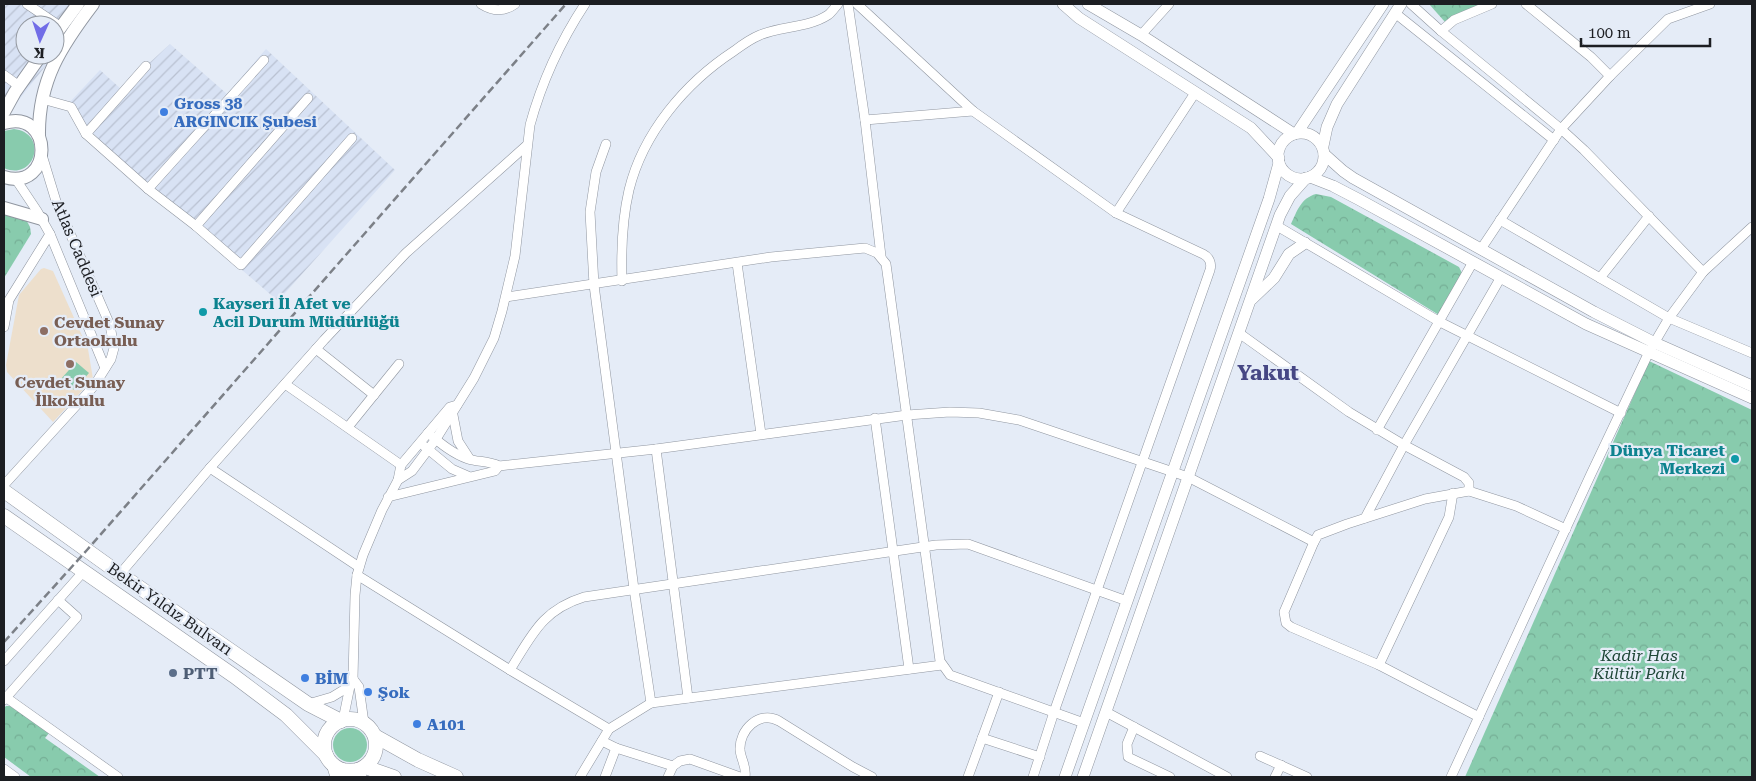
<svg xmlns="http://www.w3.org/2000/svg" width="1756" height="781" viewBox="0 0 1756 781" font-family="'Roboto Serif',serif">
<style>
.industrial{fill:url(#industrial-furrows)}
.education{fill:#eddfcc}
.green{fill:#88cbad}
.forest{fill:url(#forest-crowns)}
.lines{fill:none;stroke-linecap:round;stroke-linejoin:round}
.minor-casing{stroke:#9096a0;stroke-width:10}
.tertiary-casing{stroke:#9096a0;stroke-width:12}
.secondary-casing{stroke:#9096a0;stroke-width:14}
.primary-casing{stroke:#9096a0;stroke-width:15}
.minor{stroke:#fff;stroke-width:9}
.tertiary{stroke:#fff;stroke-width:11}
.secondary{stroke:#fff;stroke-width:12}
.primary{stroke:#fff;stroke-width:14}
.rail{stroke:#7c8087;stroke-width:2.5;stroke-dasharray:8 4;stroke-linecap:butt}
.shop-dot{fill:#3f7fe0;stroke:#e5ecf7;stroke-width:2}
.culture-dot{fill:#0f9aa8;stroke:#e5ecf7;stroke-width:2}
.education-dot{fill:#8d6e63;stroke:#e5ecf7;stroke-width:2}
.service-dot{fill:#5c6f8a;stroke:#e5ecf7;stroke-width:2}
.labels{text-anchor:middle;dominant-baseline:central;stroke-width:4.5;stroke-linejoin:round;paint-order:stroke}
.shop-label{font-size:16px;font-weight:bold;fill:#366cbe;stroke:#e5ecf7;text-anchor:start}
.street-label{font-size:16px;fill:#1c1e22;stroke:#e5ecf7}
.culture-label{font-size:16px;font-weight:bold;fill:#0d838f;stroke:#e5ecf7;text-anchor:start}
.education-label{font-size:16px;font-weight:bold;fill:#785e54;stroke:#e5ecf7;text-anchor:start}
.park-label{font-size:16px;font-style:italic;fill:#1f4737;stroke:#e5ecf7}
.service-label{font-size:16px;font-weight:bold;fill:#4e5e75;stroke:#e5ecf7;text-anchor:start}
.district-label{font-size:21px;font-weight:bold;fill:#464784;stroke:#e5ecf7}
</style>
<defs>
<pattern id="industrial-furrows" width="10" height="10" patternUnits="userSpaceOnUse" patternTransform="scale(1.25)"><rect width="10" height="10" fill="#d8e2f4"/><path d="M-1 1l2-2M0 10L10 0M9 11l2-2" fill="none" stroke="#b9c1d1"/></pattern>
<pattern id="forest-crowns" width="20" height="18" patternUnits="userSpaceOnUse" patternTransform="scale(1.25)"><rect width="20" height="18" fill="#88cbad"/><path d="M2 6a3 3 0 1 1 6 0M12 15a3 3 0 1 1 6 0" fill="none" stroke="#75ae95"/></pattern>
</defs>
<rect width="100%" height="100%" fill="#e5ecf7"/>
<g class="industrial">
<path d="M4 4H90L55 53V25H25V55H54L4 119Z"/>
<path d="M170 44 227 94 266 49 395 170 278 301 206 239 143 190 68 104 100 70 121 89Z"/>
</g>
<path class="education" d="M44 268 53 271 88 349 93 379 53 422 7 372 6 365 19 295 41 269Z"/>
<g class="green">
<path d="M14 129C49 133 35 182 4 168V131Z"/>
<path d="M76 362 89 373 74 390 61 379Z"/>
<circle cx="350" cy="745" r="17"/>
</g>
<g class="forest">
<path d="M1429 4H1487L1445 22Z"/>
<path d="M1316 194 1331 197 1459 267 1462 273 1439 315 1291 224C1297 211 1301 198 1316 194Z"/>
<path d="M4 206H19L30 227 31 234 4 278Z"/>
<path d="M1649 361 1752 410V777H1465Z"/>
<path d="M6 706H10L50 732 45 738 100 777H31L4 757V708Z"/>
</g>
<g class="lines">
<defs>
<g id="minor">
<path d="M27 4 61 27"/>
<path d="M481 4C492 11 504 12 515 4"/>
<path d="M848 4 865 120 881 256"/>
<path d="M857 4 973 111"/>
<path d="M1411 4 1441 31 1561 129 1584 150 1703 272 1669 318 1649 352 1591 474 1451 777"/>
<path d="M1395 13 1554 140"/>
<path d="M1441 31 1454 20 1492 4"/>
<path d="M1141 35 1169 4"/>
<path d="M4 75 19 86"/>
<path d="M1610 76 1668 19 1710 4"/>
<path d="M42 99 71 107 86 134 148 189 196 226 241 265 352 138"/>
<path d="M865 120 973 111 1116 213 1203 254C1209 257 1212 263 1210 270L1054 712 1033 777"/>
<path d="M86 134 146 66"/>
<path d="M606 144 596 172 590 212 594 285 634 589 651 703"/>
<path d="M15 178 37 211 50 234 105 368"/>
<path d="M148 189 264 60"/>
<path d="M1116 213 1195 93"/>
<path d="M1500 220 1669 318 1752 353"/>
<path d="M196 226 308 98"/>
<path d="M1277 226 1440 322 1621 413"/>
<path d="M1481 249 1561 129 1610 76 1591 57 1526 4"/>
<path d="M737 263 761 434"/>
<path d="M1703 272 1752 227"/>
<path d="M1600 278 1649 216"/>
<path d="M622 281C621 250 622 220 629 190 643 133 685 83 734 51 742 45 750 39 760 35 781 26 808 28 828 15 832 12 835 7 838 4"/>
<path d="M506 297 771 257 865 248 877 253 886 264 940 661 950 675 1084 723"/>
<path d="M4 327 9 300 50 234"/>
<path d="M1239 333 1349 412 1404 445 1464 477 1469 483V491"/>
<path d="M316 349 374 395"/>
<path d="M285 384 401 465"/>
<path d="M453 415 458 441 469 458"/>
<path d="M875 418 909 669"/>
<path d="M348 427 399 364"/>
<path d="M1377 430 1473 262"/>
<path d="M428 433C440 443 453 454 468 459 478 462 489 461 499 466L656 449 907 415 950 412 979 413 1019 420 1188 477 1314 542 1318 535 1347 524 1425 499 1469 491 1516 506 1566 529"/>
<path d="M424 446 452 469 468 476"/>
<path d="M656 449 688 698"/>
<path d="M210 468 359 567"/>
<path d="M398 480 412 471 436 439 474 378 494 338 502 311 515 256 530 125C542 81 560 42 585 4"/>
<path d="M4 485 94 386 111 359 114 348 110 325 56 201 42 155"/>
<path d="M388 497 495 471 499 466"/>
<path d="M1365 518 1404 445 1501 277"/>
<path d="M1314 542 1284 612 1286 623 1291 627 1379 665 1479 717"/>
<path d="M120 574 210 468 324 340 406 253 527 145"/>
<path d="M357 575 510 670 609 729"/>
<path d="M4 661 84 571"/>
<path d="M1379 665 1449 517 1453 493"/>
<path d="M510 670C532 635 542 610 584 597L936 545 968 544 1127 601"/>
<path d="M353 679 359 687 364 723"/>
<path d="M4 696 118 777"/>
<path d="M4 700 77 617 58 600"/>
<path d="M308 704 332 697 350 686"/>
<path d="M1106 712 1227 777"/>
<path d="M343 720 350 686 353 679 355 595 357 575 363 555 382 510 398 480 401 465 450 407 457 405"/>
<path d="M1134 727 1127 744 1128 757 1170 777"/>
<path d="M982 738 1040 757"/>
<path d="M602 741 616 748 673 766 680 761 690 759 740 777"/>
<path d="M1260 756 1307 777"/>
<path d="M4 769 15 777"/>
<path d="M580 777 609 729 651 703 942 665"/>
<path d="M605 777 616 748"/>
<path d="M668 777 673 766"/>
<path d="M745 777C747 767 741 760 740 750 739 730 759 710 779 721L853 767 872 777"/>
<path d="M968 777 999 692"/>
<path d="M1275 777 1281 765"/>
</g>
<g id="tertiary">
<path d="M1063 4 1079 18 1251 128 1279 158"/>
<path d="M1088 4 1141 35 1294 134"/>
<path d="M1297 133 1383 4"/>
<circle cx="1301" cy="156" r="23"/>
<path d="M1323 146 1327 127 1337 104 1401 4"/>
<path d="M1324 154 1343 171 1353 178 1594 312 1655 343 1752 386"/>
<path d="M1310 177 1333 186 1358 199 1586 324 1752 398"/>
<path d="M1252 299 1274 278 1289 254 1305 243"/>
<path d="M332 764 336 777"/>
<path d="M360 770 361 777"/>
<path d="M1065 777 1269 199 1279 163"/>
<path d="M1083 777 1280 215 1290 196 1306 178"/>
</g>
<g id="secondary">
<path d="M55 35 78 4"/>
<path d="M4 112 15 92 41 55"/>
<path d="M4 123C54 108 54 192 4 177"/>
<path d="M39 136C38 81 61 46 93 4"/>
<path d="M4 208 42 219"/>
</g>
<g id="primary">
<path d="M4 491 120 574 308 704 341 721"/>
<path d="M4 516 234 676 286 715 326 755"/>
<circle cx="350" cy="745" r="26"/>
<path d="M375 736 418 760 456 777"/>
<path d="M365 767 394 777"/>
</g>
</defs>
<use href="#minor" class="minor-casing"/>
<use href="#tertiary" class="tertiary-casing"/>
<use href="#secondary" class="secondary-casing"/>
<use href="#primary" class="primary-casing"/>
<use href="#minor" class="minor"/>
<use href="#tertiary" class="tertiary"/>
<use href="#secondary" class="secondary"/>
<use href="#primary" class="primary"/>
<path class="rail" d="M4 642 87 550 566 4"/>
</g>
<g class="shop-dot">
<circle cx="164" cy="112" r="5"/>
<circle cx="305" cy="678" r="5"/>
<circle cx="368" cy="692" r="5"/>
<circle cx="417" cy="724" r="5"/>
</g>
<g class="culture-dot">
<circle cx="203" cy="312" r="5"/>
<circle cx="1735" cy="459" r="5"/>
</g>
<g class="education-dot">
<circle cx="44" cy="331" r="5"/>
<circle cx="70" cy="364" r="5"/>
</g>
<circle class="service-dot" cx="173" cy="673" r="5"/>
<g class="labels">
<g class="shop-label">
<text x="174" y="103">Gross 38<tspan x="174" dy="18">ARGINCIK Şubesi</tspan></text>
<text x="315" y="678">BİM</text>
<text x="378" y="692">Şok</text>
<text x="427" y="724">A101</text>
</g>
<g class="street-label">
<text transform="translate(77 248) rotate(67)">Atlas Caddesi</text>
<text transform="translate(170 609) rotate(35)">Bekir Yıldız Bulvarı</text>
</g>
<g class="culture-label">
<text x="213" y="303">Kayseri İl Afet ve<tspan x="213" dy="18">Acil Durum Müdürlüğü</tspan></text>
<text x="1725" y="450" text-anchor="end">Dünya Ticaret<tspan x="1725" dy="18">Merkezi</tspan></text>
</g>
<g class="education-label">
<text x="54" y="322">Cevdet Sunay<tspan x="54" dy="18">Ortaokulu</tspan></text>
<text x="70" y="382" text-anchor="middle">Cevdet Sunay<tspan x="70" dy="18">İlkokulu</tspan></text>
</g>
<g class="park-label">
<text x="1639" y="655">Kadir Has<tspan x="1639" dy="18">Kültür Parkı</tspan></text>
</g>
<g class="service-label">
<text x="183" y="673">PTT</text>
</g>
<g class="district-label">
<text x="1268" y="373">Yakut</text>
</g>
</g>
<rect width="1756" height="781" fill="none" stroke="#1c1e22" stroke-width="10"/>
<g transform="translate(40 40) rotate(183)"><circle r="24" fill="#e5ecf7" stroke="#959aa2"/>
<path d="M0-4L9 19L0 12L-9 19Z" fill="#716de7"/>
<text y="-8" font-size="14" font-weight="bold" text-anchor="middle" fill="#1c1e22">K</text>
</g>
<path d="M1581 38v8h129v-8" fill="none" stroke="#1c1e22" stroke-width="2.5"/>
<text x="1588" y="38" font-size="15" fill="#1c1e22" stroke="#e5ecf7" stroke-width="4" paint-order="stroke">100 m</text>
</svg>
